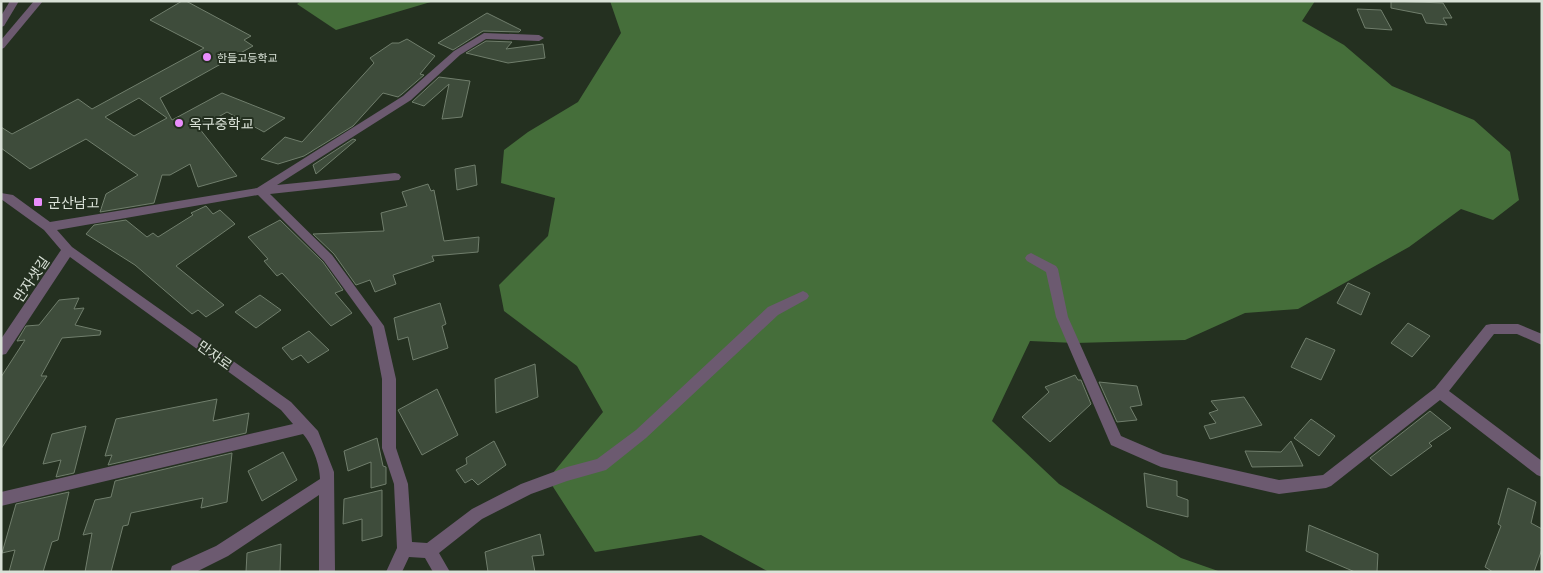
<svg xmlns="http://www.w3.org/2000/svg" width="1543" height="573" viewBox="0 0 1543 573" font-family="'Playfair Display','Noto Sans KR',serif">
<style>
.forest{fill:#456e3a}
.building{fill:#3e4c3b;stroke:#707e6c;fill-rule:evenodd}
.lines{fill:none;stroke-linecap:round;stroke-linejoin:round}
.minor{fill:#6c5a70;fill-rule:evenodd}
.poi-dot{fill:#ea8dfd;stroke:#243020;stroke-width:2}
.labels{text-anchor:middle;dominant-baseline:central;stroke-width:4;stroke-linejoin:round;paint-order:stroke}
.far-poi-label{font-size:11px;fill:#d9e1d7;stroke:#243020;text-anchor:start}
.poi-label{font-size:14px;fill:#d9e1d7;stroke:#243020;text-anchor:start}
.street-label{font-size:14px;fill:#d9e1d7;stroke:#243020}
</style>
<rect width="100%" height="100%" fill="#243020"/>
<g class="forest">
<path d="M301 1H434L336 30 297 4Z"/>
<path d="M610 1H1315L1302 21 1344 45 1392 86 1474 120 1510 152 1519 200 1493 220 1461 209 1409 247 1298 309 1245 313 1185 340 1075 343 1030 341 992 421 1059 484 1181 558 1221 572H769L701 535 595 552 548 479 603 412 577 366 504 311 499 285 548 236 555 198 501 183 504 150 528 132 578 102 621 33Z"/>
</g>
<g class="building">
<path d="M182 1H186L251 36 244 40 253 46 160 98 172 120 222 93 285 118 264 132 227 112 199 128 237 176 198 187 190 164 170 175H162L154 203 100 212 106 194 138 175 86 139 30 169 1 148V127L12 134 78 99 92 109 204 48 150 20ZM139 98 167 118 134 136 105 117Z"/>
<path d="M1391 1 1443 3 1452 18H1443L1447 25 1426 23 1422 14 1391 8Z"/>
<path d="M1357 9 1381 10 1392 30 1365 28Z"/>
<path d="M487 13 521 30 519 32 483 31 453 50 438 43Z"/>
<path d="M407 39 435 56 420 74 424 75 402 94 398 97 383 93 353 126 304 156 278 164 261 159 285 137 302 142 374 63 370 58 392 43H399Z"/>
<path d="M486 41 512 42 506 49 543 44 545 58 508 63 466 53Z"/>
<path d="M439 77 470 81 462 117 442 119 449 84 424 106 412 102Z"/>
<path d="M353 139 356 140 316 174 313 165Z"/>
<path d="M475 165 477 185 457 190 455 169Z"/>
<path d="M428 184 431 191 434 190 444 241 479 237 478 252 432 256 434 261 393 275 396 284 375 292 370 280 356 285 334 254 313 234 384 231 381 213 407 206 402 192Z"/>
<path d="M206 206 213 214 220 210 235 224 176 266 224 305 206 317 198 310 192 314 135 265 86 234 94 225 126 220 147 237 153 233 158 237 193 215 191 213Z"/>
<path d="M280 220 323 262 343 290 335 293 352 313 331 326 282 273 277 276 264 261 268 259 248 237Z"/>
<path d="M1348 283 1370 293 1361 315 1337 303Z"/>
<path d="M260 295 281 310 256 328 235 312Z"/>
<path d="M79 298 74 309 84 308 75 325 101 331 100 335 62 338 41 376H47L1 449V377L25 340 17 341 26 326 39 325 59 300Z"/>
<path d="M440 303 446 324 442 326 448 348 413 360 408 337 398 340 394 318Z"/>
<path d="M1408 323 1430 336 1412 357 1391 343Z"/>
<path d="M309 331 329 350 308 363 301 355 292 360 282 348Z"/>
<path d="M1306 338 1335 350 1321 380 1291 367Z"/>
<path d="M535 364 538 397 496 413 495 379Z"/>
<path d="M1075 375 1078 380H1081L1091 404 1050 442 1022 417 1049 392 1045 387Z"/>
<path d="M1099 382 1137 386 1142 405 1130 407 1137 420 1117 422Z"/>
<path d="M437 389 458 435 422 455 398 410Z"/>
<path d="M1244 397 1262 425 1210 439 1204 426 1216 423 1209 413 1218 410 1211 401Z"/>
<path d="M217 399 213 421 249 413 246 433 108 465 112 455 105 456 116 419Z"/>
<path d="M1430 411 1451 428 1429 443 1432 446 1391 476 1370 458Z"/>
<path d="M1311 419 1335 436 1319 456 1294 438Z"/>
<path d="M86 426 74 473 56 477 61 460 43 464 52 434Z"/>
<path d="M377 438 383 466 386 467V484L371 488V462L348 471 344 451Z"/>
<path d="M494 441 506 465 478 485 472 479 465 483 456 470 467 464 466 458Z"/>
<path d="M1291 441 1303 466 1252 467 1245 451 1281 452Z"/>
<path d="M283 452 297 480 262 501 248 471Z"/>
<path d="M232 453 227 502 201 508 203 498 131 513 128 525 123 526 111 572H85L92 533 83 535 95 500 111 497 115 481Z"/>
<path d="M1144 473 1177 481V496L1188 500V517L1147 507Z"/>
<path d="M1508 488 1536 502 1531 523 1542 529V549L1534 572H1493L1485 567 1501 526 1498 524Z"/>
<path d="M382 490V536L362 541V519L343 524 344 499Z"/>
<path d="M69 492 58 540 52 542 43 572H9L15 550 2 553 16 504Z"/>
<path d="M1309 525 1378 554 1377 572H1355L1306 551Z"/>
<path d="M540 534 544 555 532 556 535 572H488L485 552Z"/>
<path d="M281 544 280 572H246L247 553Z"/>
</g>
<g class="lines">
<g class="minor">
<path d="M10 1H19L4 26 1 27V16Z"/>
<path d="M34 1H43L4 48 1 49V40Z"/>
<path d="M484 33 539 35 544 38 539 41 486 39 460 55 411 100 277 185 395 173 399 174 401 177 399 180 270 194 332 255 384 326 396 379V448L408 484 412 542 427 543 472 509 521 484 567 467 597 459 636 430 768 307 803 291 807 293 809 296 807 299 778 315 646 438 606 470 567 481 531 494 482 519 439 553 450 572H433L425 558 409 557 402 572H386L397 548 394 484 382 448V379L372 327 324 261 258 195 57 230 72 247 291 402 318 431 334 472 335 572H319V495L228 556 196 572H170L172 566 216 546 320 479C320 465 312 444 303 434L1 506V492L293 424 281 410 70 257 6 354 1 355V339L61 250 44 230 1 199V193L13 195 50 222 257 188 403 96 454 51Z"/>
<path d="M1031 253 1056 266 1058 269 1068 317 1121 436 1163 454 1279 480 1323 475 1435 388 1486 325 1491 324H1518L1542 334V345L1517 334H1494L1449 391 1542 461V477L1537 475 1440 400 1331 486 1326 488 1279 494 1161 467 1111 445 1056 317 1046 272 1027 261 1025 258 1027 255Z"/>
</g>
</g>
<g class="poi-dot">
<circle cx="207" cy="57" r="5"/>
<circle cx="179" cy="123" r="5"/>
<rect x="33" y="197" width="10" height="10" rx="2.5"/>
</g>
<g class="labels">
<g class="far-poi-label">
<text x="217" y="57">한들고등학교</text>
</g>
<g class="poi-label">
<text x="189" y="123">옥구중학교</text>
<text x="48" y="202">군산남고</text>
</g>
<g class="street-label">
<text transform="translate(31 279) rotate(-56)">만자샛길</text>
<text transform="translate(215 355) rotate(36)">만자로</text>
</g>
</g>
<rect width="1543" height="573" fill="none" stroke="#d9e1d7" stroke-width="5"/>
</svg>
